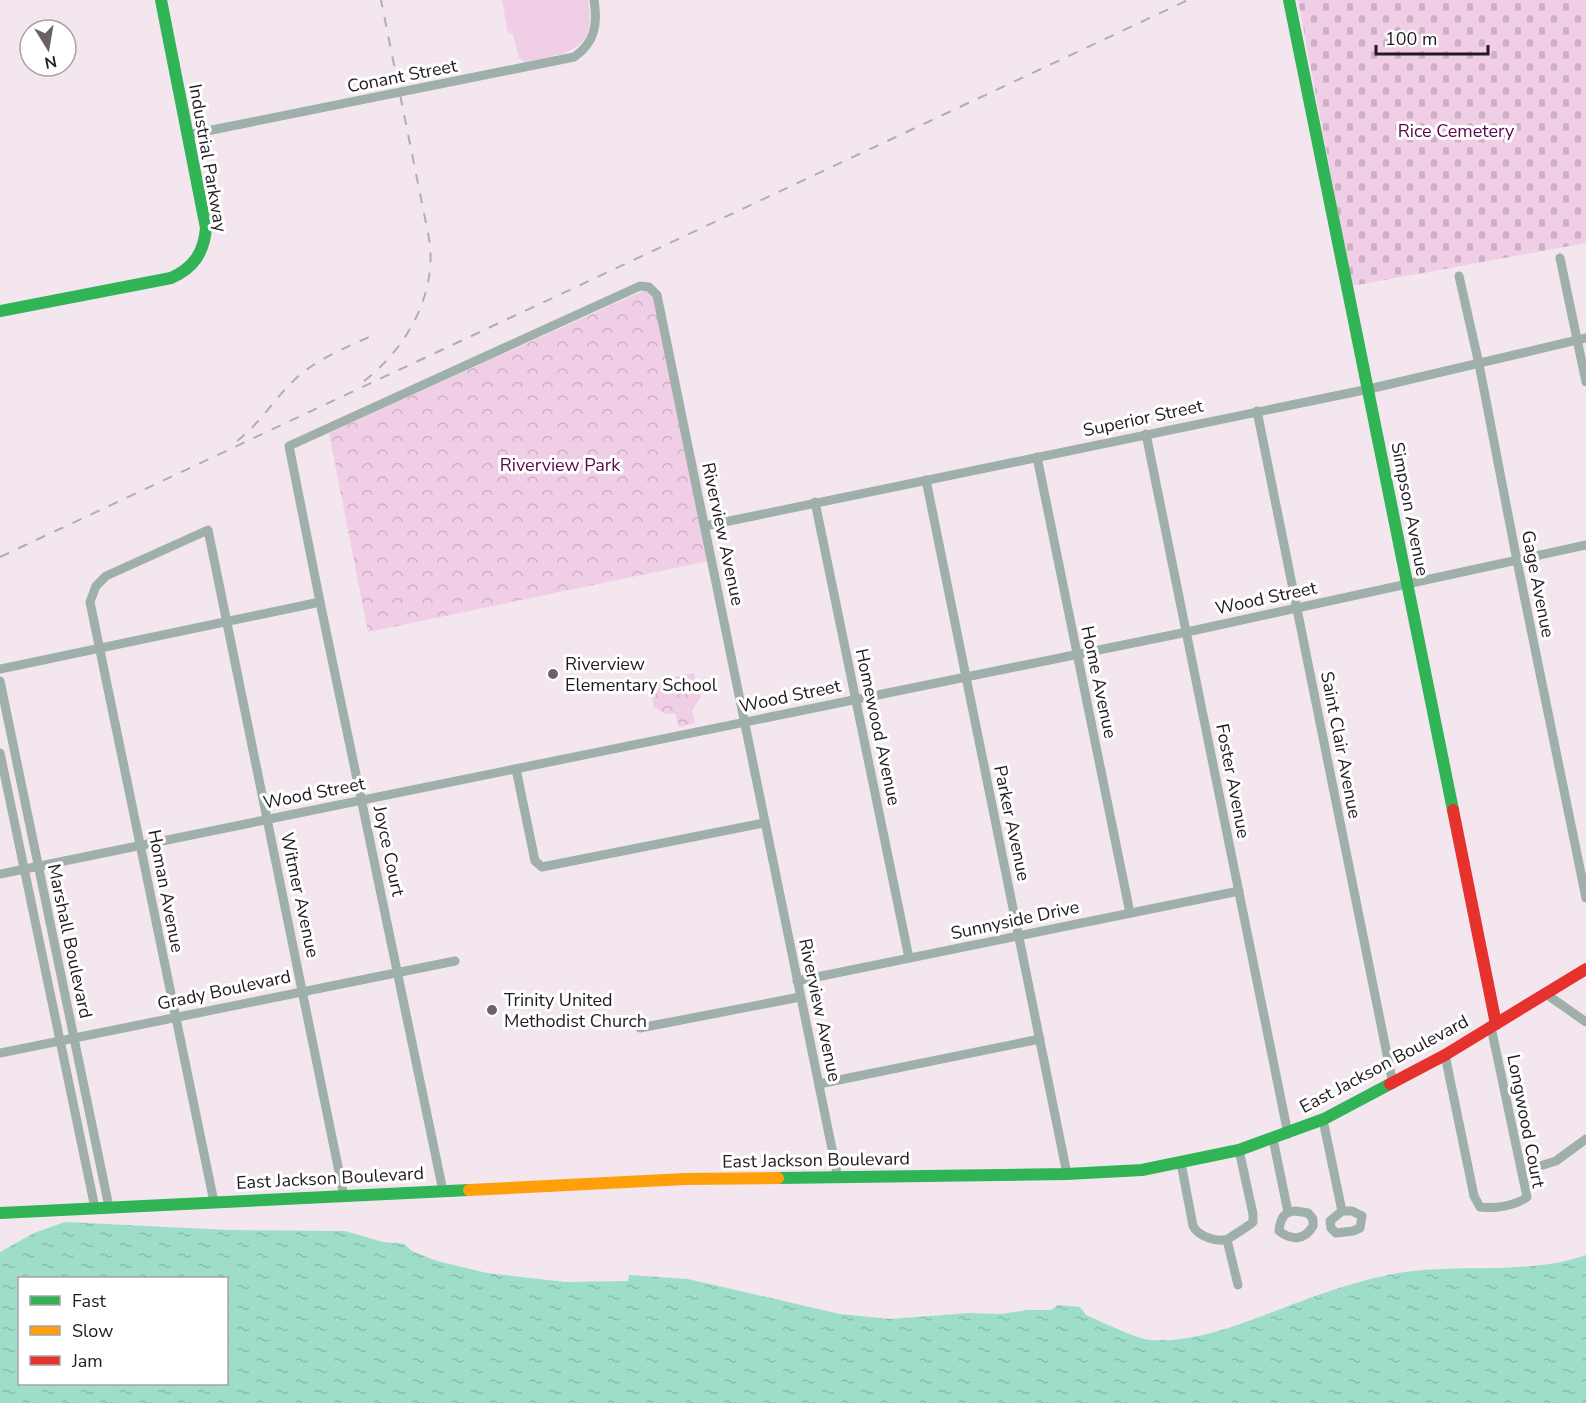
<svg xmlns="http://www.w3.org/2000/svg" width="1586" height="1403" viewBox="0 0 1586 1403" font-family="'Nunito Sans',sans-serif">
<style>
.green{fill:#f0cee6}
.cemetery{fill:url(#cemetery-stones)}
.park{fill:url(#park-crowns)}
.water{fill:url(#water-ripples);fill-rule:evenodd}
.lines{fill:none;stroke-linecap:round;stroke-linejoin:round}
.street{stroke:#9fb0aa;stroke-width:9}
.fast{stroke:#30b455;stroke-width:12}
.slow{stroke:#ff9f0a;stroke-width:12}
.jam{stroke:#e5322d;stroke-width:12}
.rail{stroke:#acb0b0;stroke-width:2;stroke-dasharray:10 10;stroke-linecap:butt}
.poi-dot{fill:#6b6168;stroke:#fff;stroke-width:2}
.labels{text-anchor:middle;dominant-baseline:central;stroke-width:6;stroke-linejoin:round;paint-order:stroke}
.street-label{font-size:18px;fill:#221a20;stroke:#fff}
.park-label{font-size:18px;fill:#5a064c;stroke:#fff}
.poi-label{font-size:18px;fill:#221a20;stroke:#fff;text-anchor:start}
</style>
<defs>
<pattern id="cemetery-stones" width="16" height="16" patternUnits="userSpaceOnUse" patternTransform="scale(1.5)"><rect width="16" height="16" fill="#f0cee6"/><path d="M2 7V4a2 2 0 0 1 4 0v3zM10 15v-3a2 2 0 0 1 4 0v3z" fill="#ceb0c5"/></pattern>
<pattern id="park-crowns" width="20" height="18" patternUnits="userSpaceOnUse" patternTransform="scale(1.5)"><rect width="20" height="18" fill="#f0cee6"/><path d="M2 6a3 3 0 1 1 6 0M12 15a3 3 0 1 1 6 0" fill="none" stroke="#ceb0c5"/></pattern>
<pattern id="water-ripples" width="26" height="14" patternUnits="userSpaceOnUse" patternTransform="scale(1.5)"><rect width="26" height="14" fill="#9edec9"/><path d="M2 4q2-2 4 0t4 0M15 11q2-2 4 0t4 0" fill="none" stroke="#88beac"/></pattern>
</defs>
<rect width="100%" height="100%" fill="#f3e6ef"/>
<path class="green" d="M502 0H588C598 52 566 54 525 62L519 58 513 35 508 33Z"/>
<path class="cemetery" d="M1298 0H1586V243L1352 286Z"/>
<g class="park">
<path d="M645 290 651 294 654 299 709 561 368 632 329 433Z"/>
<path d="M694 673 696 684H699L701 697 692 710 695 723 679 727 675 713 665 714 654 707 651 689 654 688 653 681Z"/>
</g>
<path class="water" d="M65 1222 229 1230 345 1231 383 1242 404 1244 412 1251 437 1261 487 1273 566 1282 628 1281 629 1275 688 1279 840 1314 890 1319 969 1313 1001 1314 1027 1310H1051L1058 1305 1080 1307 1086 1315C1100 1321 1137 1339 1150 1340 1194 1343 1238 1325 1278 1310 1317 1295 1363 1278 1405 1272 1464 1264 1530 1275 1586 1255V1403H0V1252L34 1233ZM20 1278H226V1384H20Z"/>
<g class="lines">
<g class="street">
<path d="M187 135 574 57C595 43 598 24 594 0"/>
<path d="M1560 258 1586 382"/>
<path d="M1459 276 1479 364 1517 561 1586 898"/>
<path d="M1257 411 1393 1084"/>
<path d="M1146 434 1288 1134"/>
<path d="M1037 457 1130 913"/>
<path d="M926 480 1067 1174"/>
<path d="M815 502 909 958"/>
<path d="M705 526 1369 389 1586 338"/>
<path d="M0 669 320 602"/>
<path d="M0 681 109 1207"/>
<path d="M0 753 95 1208"/>
<path d="M516 769 535 861 542 867 764 823"/>
<path d="M0 874 1187 632 1586 545"/>
<path d="M797 981 1239 891"/>
<path d="M1546 994 1586 1022"/>
<path d="M640 1028 800 997"/>
<path d="M0 1053 455 961"/>
<path d="M1445 1055 1474 1196 1480 1207C1495 1209 1515 1206 1527 1197L1491 1027"/>
<path d="M819 1084 1040 1039"/>
<path d="M1323 1120 1342 1211"/>
<path d="M1273 1139 1288 1212"/>
<path d="M1181 1163 1193 1226C1198 1236 1217 1243 1228 1239 1231 1237 1250 1225 1253 1222V1214L1239 1150"/>
<path d="M1543 1165 1556 1161 1586 1139"/>
<path d="M443 1191 320 602 289 446 640 286 649 287 657 295 838 1178"/>
<path d="M214 1202 90 602 96 586 106 576 208 530 344 1196"/>
<path d="M1296 1211 1308 1213 1313 1219V1226C1305 1240 1292 1241 1279 1231 1280 1219 1284 1211 1296 1211Z"/>
<path d="M1342 1211H1352L1362 1216 1360 1228 1353 1231 1336 1233 1331 1228 1330 1221Z"/>
<path d="M1227 1240 1238 1285"/>
</g>
<g class="fast">
<path d="M1289 0 1453 810"/>
<path d="M0 311 171 278C194 268 204 252 206 228L161 0"/>
<path d="M778 1178 1067 1174 1142 1170 1239 1150 1324 1119 1390 1084"/>
<path d="M0 1213 469 1190"/>
</g>
<path class="slow" d="M469 1190 685 1179 778 1178"/>
<g class="jam">
<path d="M1453 810 1496 1024"/>
<path d="M1390 1084 1445 1055 1586 969"/>
</g>
<g class="rail">
<path d="M364 381C407 348 438 293 429 238L381 0"/>
<path d="M237 441C262 422 277 394 301 374 323 356 352 345 378 333"/>
<path d="M0 557 1188 0"/>
</g>
</g>
<g class="poi-dot">
<circle cx="553" cy="674" r="6"/>
<circle cx="492" cy="1010" r="6"/>
</g>
<g class="labels">
<g class="street-label">
<text transform="translate(402 76) rotate(-11)">Conant Street</text>
<text transform="translate(208 158) rotate(80)">Industrial Parkway</text>
<text transform="translate(1143 418) rotate(-12)">Superior Street</text>
<text transform="translate(1410 509) rotate(79)">Simpson Avenue</text>
<text transform="translate(723 534) rotate(78)">Riverview Avenue</text>
<text transform="translate(1538 584) rotate(79)">Gage Avenue</text>
<text transform="translate(1266 598) rotate(-12)">Wood Street</text>
<text transform="translate(1099 682) rotate(78)">Home Avenue</text>
<text transform="translate(790 696) rotate(-12)">Wood Street</text>
<text transform="translate(878 727) rotate(78)">Homewood Avenue</text>
<text transform="translate(1341 745) rotate(79)">Saint Clair Avenue</text>
<text transform="translate(1233 781) rotate(79)">Foster Avenue</text>
<text transform="translate(314 793) rotate(-11)">Wood Street</text>
<text transform="translate(1012 823) rotate(78)">Parker Avenue</text>
<text transform="translate(389 851) rotate(78)">Joyce Court</text>
<text transform="translate(166 891) rotate(79)">Homan Avenue</text>
<text transform="translate(300 895) rotate(78)">Witmer Avenue</text>
<text transform="translate(1015 920) rotate(-12)">Sunnyside Drive</text>
<text transform="translate(70 941) rotate(78)">Marshall Boulevard</text>
<text transform="translate(224 990) rotate(-12)">Grady Boulevard</text>
<text transform="translate(820 1010) rotate(78)">Riverview Avenue</text>
<text transform="translate(1384 1064) rotate(-28)">East Jackson Boulevard</text>
<text transform="translate(1526 1121) rotate(79)">Longwood Court</text>
<text transform="translate(816 1160) rotate(-1)">East Jackson Boulevard</text>
<text transform="translate(330 1178) rotate(-3)">East Jackson Boulevard</text>
</g>
<g class="park-label">
<text x="1456" y="131">Rice Cemetery</text>
<text x="560" y="465">Riverview Park</text>
</g>
<g class="poi-label">
<text x="565" y="664">Riverview<tspan x="565" dy="21">Elementary School</tspan></text>
<text x="504" y="1000">Trinity United<tspan x="504" dy="21">Methodist Church</tspan></text>
</g>
</g>
<rect x="18" y="1277" width="210" height="108" fill="#ffffff" stroke="#a7a3a6" stroke-width="1.5"/>
<rect x="30" y="1296" width="30" height="9" fill="#30b455" stroke="#a7a3a6" stroke-width="1.5"/>
<text x="72" y="1307" font-size="18" fill="#221a20">Fast</text>
<rect x="30" y="1326" width="30" height="9" fill="#ff9f0a" stroke="#a7a3a6" stroke-width="1.5"/>
<text x="72" y="1337" font-size="18" fill="#221a20">Slow</text>
<rect x="30" y="1356" width="30" height="9" fill="#e5322d" stroke="#a7a3a6" stroke-width="1.5"/>
<text x="72" y="1367" font-size="18" fill="#221a20">Jam</text>
<g transform="translate(48 48) rotate(169)"><circle r="28" fill="#ffffff" stroke="#a7a3a6" stroke-width="1.5"/>
<path d="M0-4.5L10 22L0 15L-10 22Z" fill="#6b6168"/>
<text y="-9" font-size="16" font-weight="bold" text-anchor="middle" fill="#221a20">N</text>
</g>
<path d="M1376 45v9h112v-9" fill="none" stroke="#221a20" stroke-width="3"/>
<text x="1385" y="45" font-size="18" fill="#221a20" stroke="#ffffff" stroke-width="4.5" paint-order="stroke">100 m</text>
</svg>
